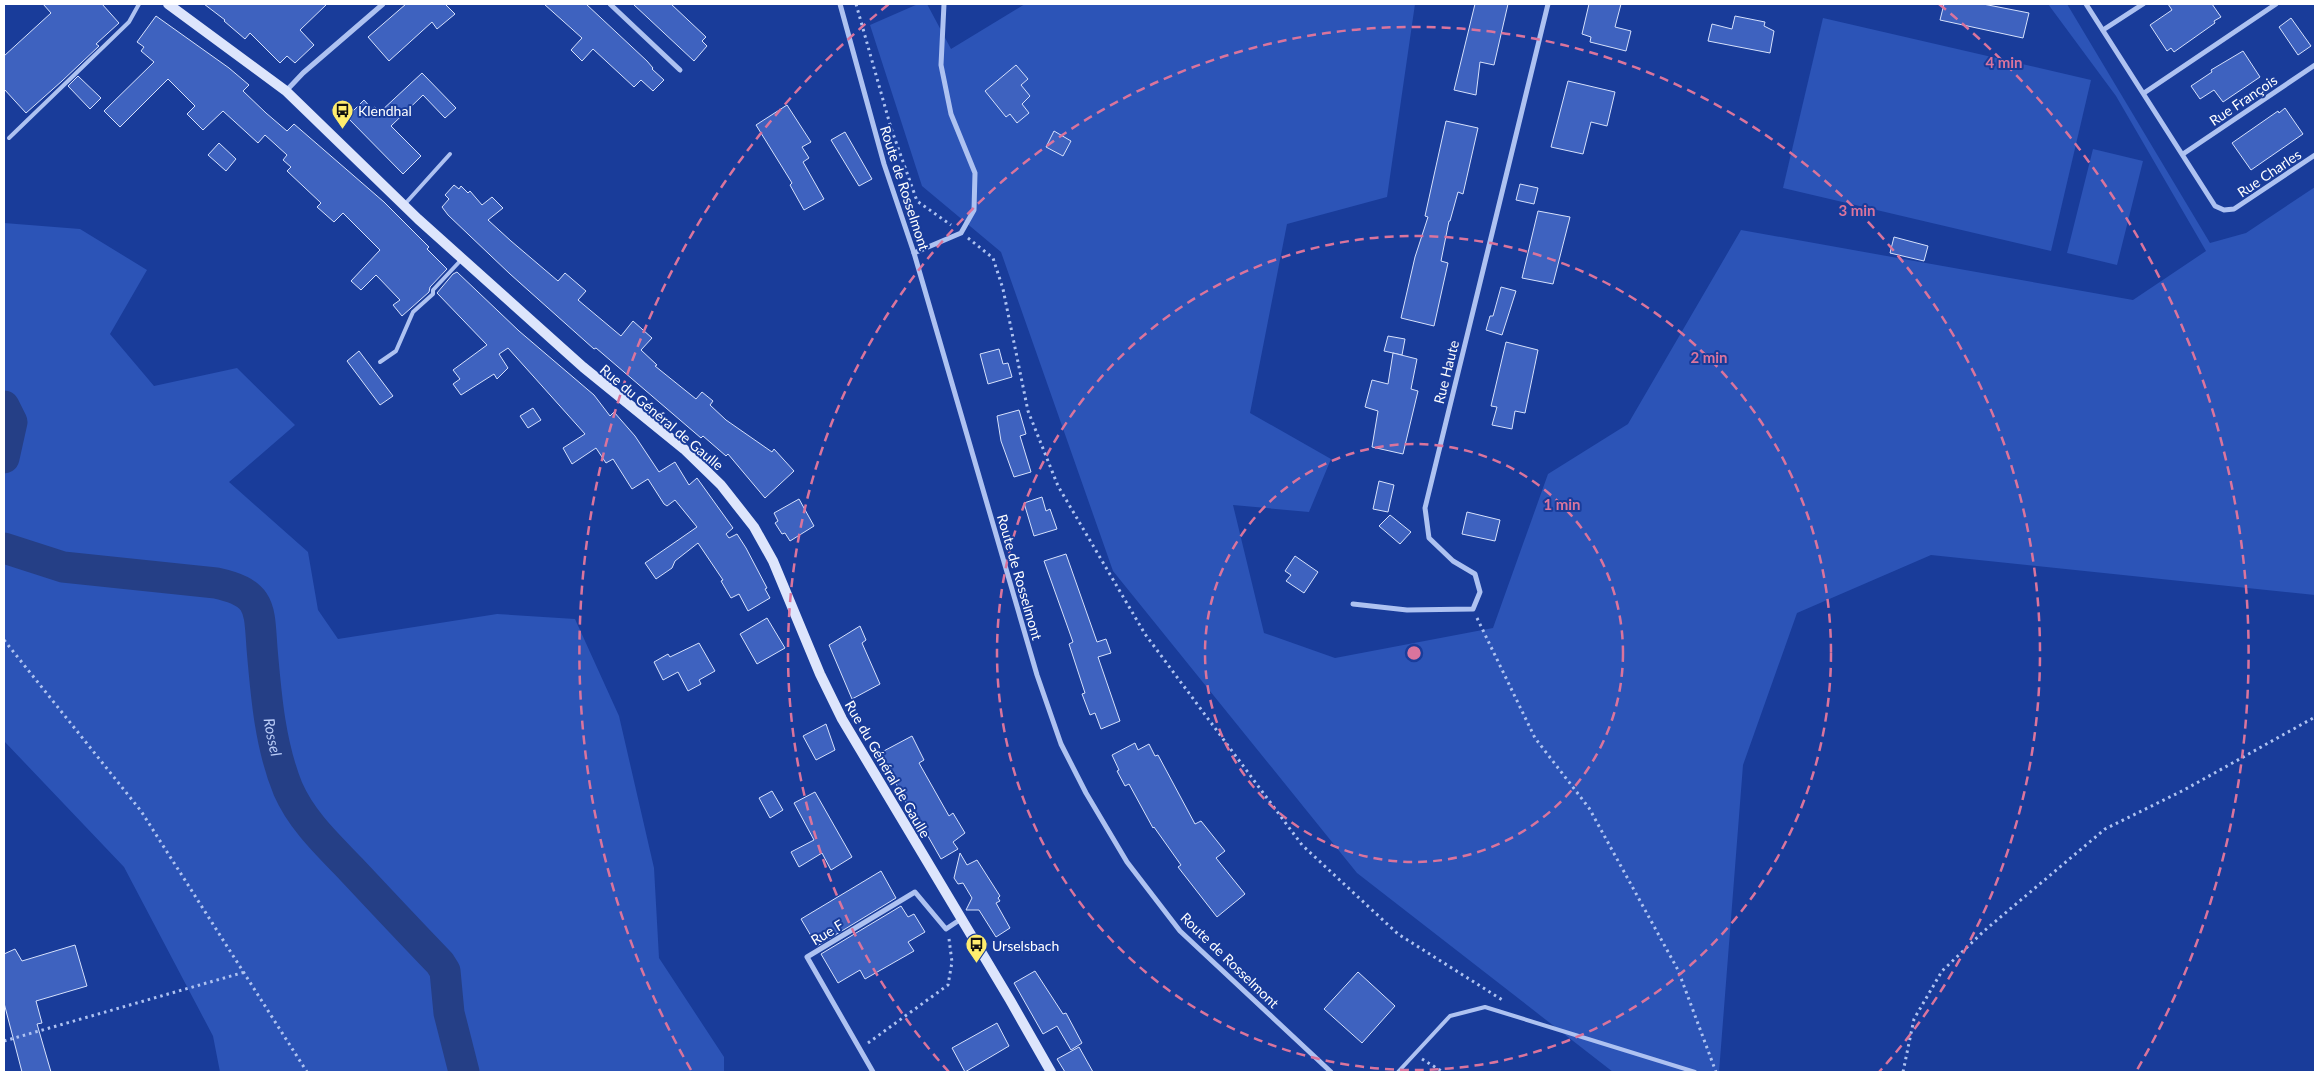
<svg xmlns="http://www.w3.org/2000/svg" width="2319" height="1076" viewBox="0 0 2319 1076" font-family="Lato,sans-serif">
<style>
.green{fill:#2c54b7}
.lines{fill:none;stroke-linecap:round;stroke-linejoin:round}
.river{stroke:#253f86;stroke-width:31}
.building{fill:#3e62bf;stroke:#d6e1fc}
.path{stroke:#aec2f1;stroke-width:3;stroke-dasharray:2.5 4;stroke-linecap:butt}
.service{stroke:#aec2f1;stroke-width:4}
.minor{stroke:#aec2f1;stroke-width:5}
.secondary{stroke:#dde5fc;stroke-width:10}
.ring{fill:none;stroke:#da749d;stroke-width:2.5;stroke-dasharray:9 6}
.labels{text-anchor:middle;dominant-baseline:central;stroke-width:4;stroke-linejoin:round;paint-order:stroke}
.street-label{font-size:14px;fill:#fff;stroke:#193c9a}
.poi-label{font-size:14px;fill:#fff;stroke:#193c9a;text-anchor:start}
.water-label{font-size:15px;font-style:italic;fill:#bbcdf8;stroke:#193c9a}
.centre{fill:#da749d;stroke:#193c9a;stroke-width:2.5}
.ring-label{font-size:15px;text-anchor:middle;font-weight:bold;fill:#da749d;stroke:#193c9a;stroke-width:4;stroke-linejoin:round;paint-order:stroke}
</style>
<rect width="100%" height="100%" fill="#193c9a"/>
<g class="green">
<path d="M918 4H927L951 49 1025 4H1415L1387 197 1287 224 1250 413 1331 459 1309 512 1233 505 1264 633 1335 658 1493 628 1548 474 1628 424 1741 230 2133 300 2206 251 2116 96 2048 4H2067L2210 243 2246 233 2315 187V595L1931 555 1797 613 1743 765 1719 1072H1613L1357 873 1113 571 1001 252 922 186 870 25Z"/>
<path d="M1823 18 2091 80 2051 251 1783 188Z"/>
<path d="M2093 149 2143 161 2117 265 2067 253Z"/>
<path d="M4 223 80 229 147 270 110 334 154 386 237 368 295 425 229 482 308 552 318 610 338 639 497 614 575 619 619 716 654 868 659 958 724 1057V1072H220L213 1036 124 867 4 741Z"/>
</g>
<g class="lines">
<g class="river">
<path d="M4 406 12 422 4 458"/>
<path id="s1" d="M4 548 63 567 216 583C262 593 259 608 262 648 266 695 270 745 288 789 302 821 328 845 351 869 381 901 410 932 440 963L445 971 449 1013 464 1072"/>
</g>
</g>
<g class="building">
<path d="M43 4H102L119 23 96 44 99 46 62 81 26 113 4 89V56L51 13Z"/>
<path d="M204 4H327L300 30 314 45 295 63 287 56 280 63 250 33 245 39 224 21 225 20Z"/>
<path d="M406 4H445L455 14 437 29 432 22 389 61 368 37Z"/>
<path d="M544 4H586L647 61 653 68 652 69 664 80 653 91 641 80 634 87 593 49 582 61 571 50 582 38Z"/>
<path d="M633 4H671L706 37 702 41 707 46 694 61Z"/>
<path d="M1475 4H1508L1494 65 1480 62 1476 95 1454 90Z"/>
<path d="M1589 4H1621L1615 27 1631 31 1626 51 1590 42 1591 37 1582 34Z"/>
<path d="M1944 4H1983L2029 13 2023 38 1940 20Z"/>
<path d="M2168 4H2212L2221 17 2214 21 2215 23 2174 52 2171 48 2167 51 2150 25 2172 10Z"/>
<path d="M156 16 229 68 249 85 243 91 266 113 287 131 294 124 384 202 429 247 427 249 447 269 430 287 429 292 402 316 393 305 400 300 376 275 361 290 351 281 380 250 343 213 334 222 317 207 321 203 287 171 291 167 283 160 287 155 265 135 258 143 223 111 203 130 187 114 195 106 168 79 120 127 104 111 154 62 141 51 144 47 137 42Z"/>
<path d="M1735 16 1765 22 1764 26 1774 31 1770 53 1708 41 1712 24 1732 29Z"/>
<path d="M2291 18 2311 46 2298 55 2279 27Z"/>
<path d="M2243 51 2260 77 2223 102 2214 90 2200 99 2191 86 2212 72 2211 70Z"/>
<path d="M1016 65 1028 79 1021 85 1030 96 1022 104 1029 113 1017 123 1010 114 1006 117 985 91Z"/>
<path d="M422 73 456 108 445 118 423 95 391 126 421 156 403 174 347 117 364 100 372 109 375 107 380 112Z"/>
<path d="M78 76 101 98 90 109 68 86Z"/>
<path d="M1568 81 1615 92 1607 126 1591 122 1583 154 1551 147Z"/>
<path d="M787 105 811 142 802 147 809 158 803 162 824 199 804 210 790 185 792 183 756 125Z"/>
<path d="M2285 108 2303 134 2251 170 2232 143 2278 111 2279 113Z"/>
<path d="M1446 121 1478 128 1463 194 1458 192 1450 221H1449L1441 261 1448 263 1434 326 1401 318 1415 257 1428 217 1425 216Z"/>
<path d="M1054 131 1071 141 1063 156 1046 147Z"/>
<path d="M845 132 872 179 859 186 831 140Z"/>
<path d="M219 143 236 159 226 171 208 155Z"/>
<path d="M1520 184 1538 188 1534 204 1516 200Z"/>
<path d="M454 185 459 189 461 186 468 193 470 191 482 205 492 197 503 208 488 220 511 241 558 281 565 273 586 291 578 300 621 336 633 321 652 338 641 350 657 365 655 366 696 399 702 392 713 401 710 405 726 420 772 452 774 449 794 471 765 498 728 454 726 456 703 436 701 438 596 348 594 349 510 274 448 215 442 207 449 199 445 195Z"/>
<path d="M1538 211 1570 217 1553 284 1522 278Z"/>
<path d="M1894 237 1928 246 1924 261 1890 253Z"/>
<path d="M457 272 519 331 594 395 610 416 614 412 635 436 659 472 675 462 689 485 697 478 733 528 726 534 729 538 737 534 746 548 767 588 765 589 770 598 748 611 739 594 731 598 721 581 723 580 698 543 675 561 672 568 656 579 645 563 697 527 675 500 667 506 664 504 648 479 632 489 613 459 606 463 596 448 572 464 563 448 585 434 508 348 499 354 508 368 497 379 494 374 461 395 453 384 460 379 453 370 487 345 437 293 453 274Z"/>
<path d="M1501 287 1516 291 1502 335 1486 330 1490 316H1493Z"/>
<path d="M1388 336 1405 339 1402 355 1384 351Z"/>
<path d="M1506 342 1538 350 1525 413 1515 411 1512 429 1492 425 1497 407 1491 406Z"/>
<path d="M999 349 1003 364 1008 363 1012 377 988 384 980 354Z"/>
<path d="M359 351 393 396 380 405 347 361Z"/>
<path d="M1393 353 1417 359 1411 389 1418 391 1403 454 1372 447 1378 411 1365 407 1372 380 1388 384Z"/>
<path d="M533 408 541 420 528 428 520 416Z"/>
<path d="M1019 410 1026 434 1020 436 1031 472 1014 477 1001 441 997 416Z"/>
<path d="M1379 481 1394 485 1388 512 1373 509Z"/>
<path d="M1042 497 1046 511 1050 509 1057 529 1034 536 1024 503Z"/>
<path d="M799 499 814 526 790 541 785 533 782 534 775 523 778 521 774 513Z"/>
<path d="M1467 512 1500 520 1495 541 1462 534Z"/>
<path d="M1390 515 1411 532 1400 544 1379 526Z"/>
<path d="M1066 554 1097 642 1106 639 1111 653 1098 657 1120 721 1101 729 1095 713 1090 715 1082 694 1085 693 1069 644 1073 642 1044 561Z"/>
<path d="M1295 556 1318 572 1304 593 1286 581 1291 575 1285 571Z"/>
<path d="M767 618 785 648 757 664 740 634Z"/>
<path d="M860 626 866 640 862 643 880 684 852 699 829 645Z"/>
<path d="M699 643 715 671 699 680 701 684 688 691 678 672 663 680 654 662 668 654 670 657Z"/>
<path d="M826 724 835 750 816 760 803 736Z"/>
<path d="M912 736 924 760 919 763 949 816 953 813 965 833 953 842 958 849 941 859 925 831 923 833 914 818 880 753Z"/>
<path d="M1135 743 1138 750 1149 744 1155 756 1158 755 1195 824 1201 821 1225 851 1216 858 1245 894 1217 917 1178 867 1181 865 1154 827 1153 828 1129 784 1125 786 1117 771 1119 770 1112 755Z"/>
<path d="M772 791 783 810 770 818 759 798Z"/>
<path d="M815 792 852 857 831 870 822 853 799 867 791 852 814 840 794 803Z"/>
<path d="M960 853 967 865 977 860 1000 896 998 898 1000 901 996 903 1010 928 996 937 979 910H966L972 898 963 883 958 884 954 878Z"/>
<path d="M881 871 896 898 817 946 801 919Z"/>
<path d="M901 906 908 917 914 914 925 932 908 942 914 951 865 979 860 970 838 983 821 954Z"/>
<path d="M75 945 87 986 36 1001 42 1023 37 1024 51 1072H22L4 1003V954L15 949 22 961Z"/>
<path d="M1035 971 1063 1014 1066 1013 1082 1043 1071 1050 1057 1026 1043 1034 1014 983Z"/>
<path d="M1358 972 1395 1006 1362 1043 1324 1009Z"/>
<path d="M997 1023 1009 1046 965 1072 952 1048Z"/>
<path d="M1079 1047 1093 1072H1065L1057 1059Z"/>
</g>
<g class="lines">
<g class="path">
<path d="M856 4 891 128 917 201 951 225"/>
<path d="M968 238 993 258 1003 289 1028 411 1058 486 1145 634 1302 845 1398 934 1504 1001"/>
<path d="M1477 618 1535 738 1589 808 1678 970 1716 1072"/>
<path d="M4 640 141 811 307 1072"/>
<path d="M4 1041 245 972"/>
<path d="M868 1043 948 985 952 962 949 939"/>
<path d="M1422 1059 1443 1072"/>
<path d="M1903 1072 1914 1019 1942 971 1984 931 2105 829 2184 790 2315 717"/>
</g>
<g class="service">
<path d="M9 138 129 22 139 4"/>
<path d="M404 205 450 154"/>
<path d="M380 362 396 351 413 312 433 294V290L462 259"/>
<path d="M1398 1072 1450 1016 1485 1007 1695 1072"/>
</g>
<g class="minor">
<path d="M610 4 680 70"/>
<path d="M840 4 884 164 914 253 1037 675 1061 744 1086 793 1127 862 1180 931 1331 1072"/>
<path d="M2086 4 2215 206 2224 210 2234 209 2315 155"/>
<path d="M2103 30 2143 4"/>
<path d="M286 91 303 73 383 4"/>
<path d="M2144 93 2276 4"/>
<path d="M2183 154 2315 65"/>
<path d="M914 253 961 233 974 210 975 173 951 114 941 65 944 4"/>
<path d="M1353 604 1407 610 1473 609 1480 592 1475 574 1453 561 1429 538 1425 508 1548 4"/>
<path d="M873 1072 807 957 915 892 946 929 961 919"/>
</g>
<path class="secondary" d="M168 4 286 91 418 219 583 367 684 449 721 485 754 527 773 561 820 674 842 719 1010 1000 1051 1072"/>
</g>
<g class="ring">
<circle cx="1414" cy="653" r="209"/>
<circle cx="1414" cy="653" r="417"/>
<path d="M949 1072A626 626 0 1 1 1879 1072"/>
<path d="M691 1070A835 835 0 0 1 889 4M1939 4A835 835 0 0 1 2137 1070"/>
</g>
<defs>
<symbol id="bus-pin" viewBox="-11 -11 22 30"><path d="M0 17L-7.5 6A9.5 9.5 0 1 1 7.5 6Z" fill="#ffed6e" stroke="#193c9a"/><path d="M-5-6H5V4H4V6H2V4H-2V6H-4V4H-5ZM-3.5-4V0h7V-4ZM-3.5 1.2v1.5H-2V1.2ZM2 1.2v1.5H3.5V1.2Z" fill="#111"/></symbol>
</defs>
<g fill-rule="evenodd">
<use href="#bus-pin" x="330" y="98" width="25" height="34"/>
<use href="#bus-pin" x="964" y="932" width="25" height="34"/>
</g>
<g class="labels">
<g class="street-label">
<text transform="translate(2243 100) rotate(-34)">Rue François</text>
<text transform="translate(2269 173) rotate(-34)">Rue Charles</text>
<text transform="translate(905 188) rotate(72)">Route de Rosselmont</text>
<text transform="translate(1446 372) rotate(-76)">Rue Haute</text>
<text transform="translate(662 417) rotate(40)">Rue du Général de Gaulle</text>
<text transform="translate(1020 577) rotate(74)">Route de Rosselmont</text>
<text transform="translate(888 769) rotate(60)">Rue du Général de Gaulle</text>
<text transform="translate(827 932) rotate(-31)">Rue F</text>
<text transform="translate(1230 960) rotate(44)">Route de Rosselmont</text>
</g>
<g class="poi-label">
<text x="358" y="110">Klendhal</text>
<text x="992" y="945">Urselsbach</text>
</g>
<g class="water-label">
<text stroke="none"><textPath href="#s1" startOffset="396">Rossel</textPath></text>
</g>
</g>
<circle cx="1414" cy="653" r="8" class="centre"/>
<g class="ring-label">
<text x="2004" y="68">4 min</text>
<text x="1857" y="216">3 min</text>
<text x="1709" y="363">2 min</text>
<text x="1562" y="510">1 min</text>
</g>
<rect width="2319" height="1076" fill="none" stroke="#ffffff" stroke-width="10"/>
</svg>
